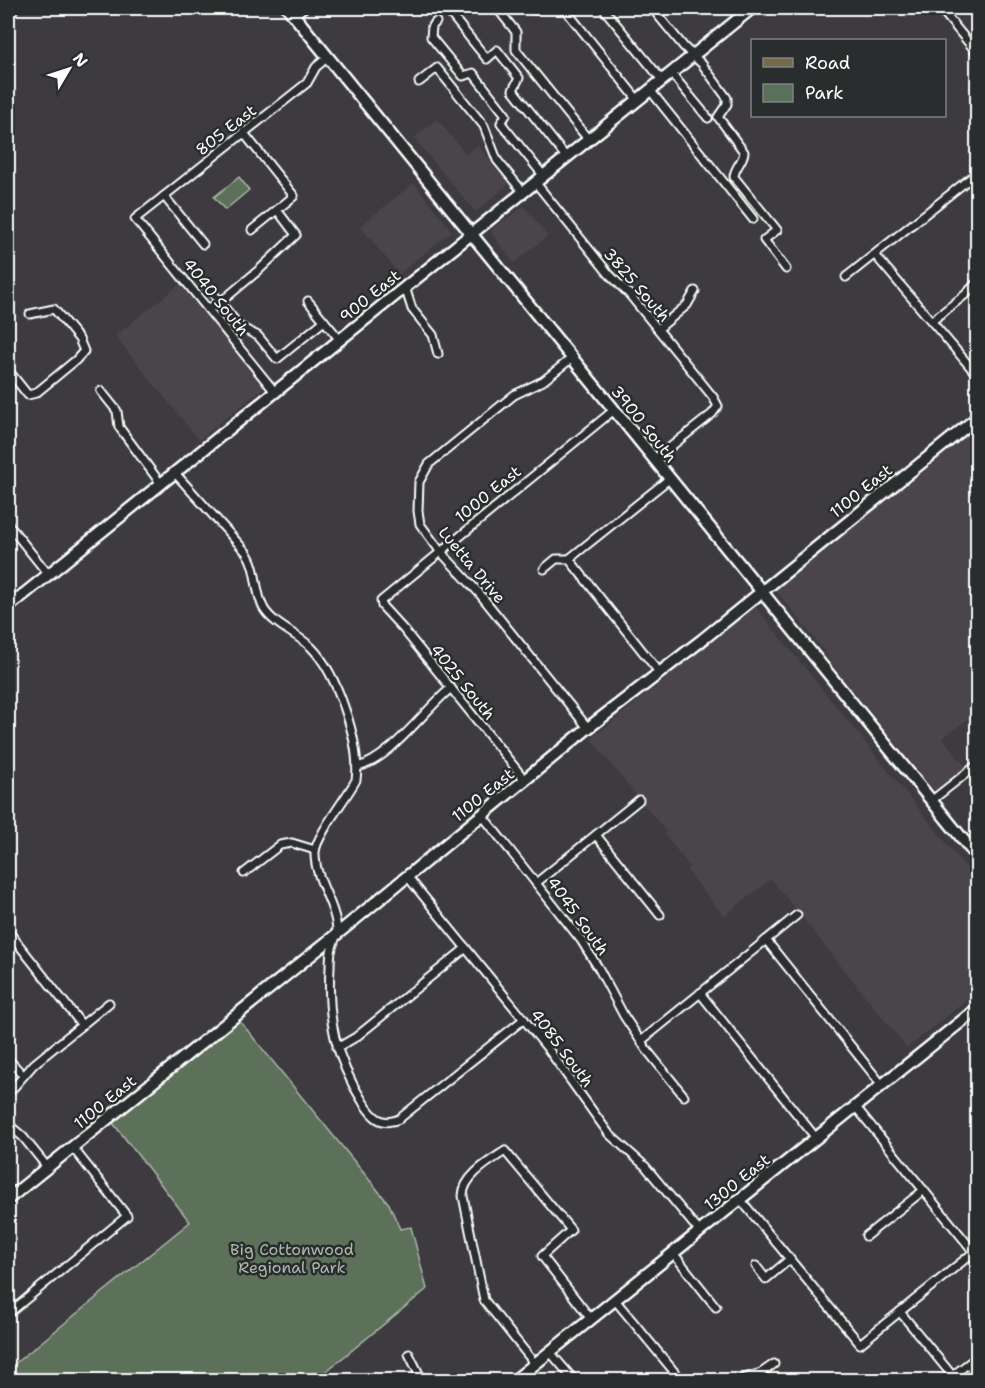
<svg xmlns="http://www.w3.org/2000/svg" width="985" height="1388" viewBox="0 0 985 1388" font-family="'Shantell Sans',sans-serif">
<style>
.built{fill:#4a454b}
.green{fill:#5b705a;stroke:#adb8ac;stroke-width:1.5}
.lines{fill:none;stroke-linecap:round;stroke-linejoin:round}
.street-casing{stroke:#fff;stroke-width:11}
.secondary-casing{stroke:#fff;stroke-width:15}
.primary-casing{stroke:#fff;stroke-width:15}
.street{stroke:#2a2d2e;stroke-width:7}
.secondary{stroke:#2a2d2e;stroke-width:10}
.primary{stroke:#756b4b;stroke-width:10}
.labels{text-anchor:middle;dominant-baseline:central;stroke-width:5;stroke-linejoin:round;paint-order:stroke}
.street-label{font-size:16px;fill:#fff;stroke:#2a2d2e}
.park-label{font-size:16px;fill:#adb8ac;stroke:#2a2d2e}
</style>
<rect width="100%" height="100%" fill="#3d3b3f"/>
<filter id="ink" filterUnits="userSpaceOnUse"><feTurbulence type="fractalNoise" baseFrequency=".0167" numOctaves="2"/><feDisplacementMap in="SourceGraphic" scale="12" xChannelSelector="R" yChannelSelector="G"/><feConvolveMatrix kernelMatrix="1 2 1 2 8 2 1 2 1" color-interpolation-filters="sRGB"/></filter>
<g filter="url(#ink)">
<g class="built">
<path d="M437 119 466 154 478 145 509 184 477 211 474 210 446 177 414 138Z"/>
<path d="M414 183 452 231 399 274 360 226Z"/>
<path d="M524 206 548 236 514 263 492 234V229Z"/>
<path d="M180 284 264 387 199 440 115 336Z"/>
<path d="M969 434 978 445 977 712 943 738 966 767 935 791 840 675 815 639 777 592 778 585 896 490 904 488Z"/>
<path d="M755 606 977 881V992L907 1048 771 879 724 916 686 870 690 867 664 834 666 832 591 739Z"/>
</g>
<g class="green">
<path d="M239 177 249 190 225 210 214 197Z"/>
<path d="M239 1020 389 1204 400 1229 411 1227 427 1289 318 1378 319 1380H8V1369L190 1222 113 1123Z"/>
</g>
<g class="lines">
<defs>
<g id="street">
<path d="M497 8 516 32V50L588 139"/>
<path d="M564 8 637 99"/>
<path d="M603 8 662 80"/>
<path d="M652 8 684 47 702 64 727 98V104L718 117 744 152C743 162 734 168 734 177L777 230 764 240 786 269"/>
<path d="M940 8 978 54"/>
<path d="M534 10 538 8"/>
<path d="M449 12 487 59 497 50 519 78 513 90 566 157"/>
<path d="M294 15 304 8"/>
<path d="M436 22 432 26 431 37 463 76 473 73 506 115 501 123 543 175"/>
<path d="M671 73 708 118"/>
<path d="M419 82 437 68 484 126 497 160 523 192"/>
<path d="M650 90 753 219"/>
<path d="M243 132 294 196 252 230"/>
<path d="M535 182 609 274 629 294 696 376 713 397 718 406 712 414 654 460"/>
<path d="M164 196 203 244"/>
<path d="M875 255 978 376"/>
<path d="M846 277 978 172"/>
<path d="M204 282 240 327 258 336 277 359 324 321"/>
<path d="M405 287 412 309 433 335 438 354"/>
<path d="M308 301 340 340"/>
<path d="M208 309 228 296 260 269 296 235 277 210"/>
<path d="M932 321 966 294 978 281"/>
<path d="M658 329 687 305 695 291"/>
<path d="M572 358 543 381 514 395 429 464 419 482 418 511 420 524 440 551 479 593 588 728"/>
<path d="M8 370 28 395 36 393 76 360 84 351 79 339 54 309 30 314"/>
<path d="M101 391 117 411 119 427 161 484"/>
<path d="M275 392 135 219 307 83 316 67 328 57"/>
<path d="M175 473 246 552C258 568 254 591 264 609 274 625 297 634 311 647 337 673 361 744 356 780 347 797 316 836 315 852 314 879 336 904 337 931 337 937 333 942 332 948 330 954 330 961 330 967 327 1018 335 1058 363 1102 372 1116 381 1127 399 1119L524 1019"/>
<path d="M8 524 48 574"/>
<path d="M569 559 659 672"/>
<path d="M544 569 556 559H569L669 479"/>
<path d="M357 767C389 761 425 709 451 688"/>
<path d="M525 780 404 630 382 606 381 601 614 410"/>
<path d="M931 801 978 764"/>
<path d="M482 815 581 940 599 969 624 1016 646 1049 684 1096"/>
<path d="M596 835 660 915"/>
<path d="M244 873 280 845 292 843 315 850"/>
<path d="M407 876 548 1049 609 1134 645 1166 699 1231"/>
<path d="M536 883 639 800"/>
<path d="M8 931 82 1025"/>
<path d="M766 940 882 1085"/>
<path d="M700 993 816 1138"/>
<path d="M641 1041 797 915"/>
<path d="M337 1048 356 1037 466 948"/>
<path d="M8 1059 23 1075"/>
<path d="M8 1094 34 1064 109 1003"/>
<path d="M8 1124 23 1137 48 1168"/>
<path d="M740 1199 860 1344 871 1335 974 1252 855 1106"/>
<path d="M866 1236 924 1190"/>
<path d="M673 1253 716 1307"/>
<path d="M756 1266 766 1279 790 1259"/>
<path d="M615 1300 681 1380"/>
<path d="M900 1312 956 1380"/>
<path d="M8 1314 127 1216 73 1148"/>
<path d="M550 1352 574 1380"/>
<path d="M409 1354 422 1380"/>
<path d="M535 1364 484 1300 463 1196C463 1176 490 1161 505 1151L571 1230 542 1256 591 1319"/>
<path d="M738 1380 761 1373 774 1364"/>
<path d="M947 1380 978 1356"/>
</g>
<g id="secondary">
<path d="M288 8 978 858"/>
<path d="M8 607 752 8"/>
<path d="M8 1199 337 934 588 728 702 640 978 417"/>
<path d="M515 1380 978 1008"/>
</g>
<path id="primary" d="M8 11 12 8"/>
</defs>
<use href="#street" class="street-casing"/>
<use href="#secondary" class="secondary-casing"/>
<use href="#primary" class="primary-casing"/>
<use href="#street" class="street"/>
<use href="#secondary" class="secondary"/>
<use href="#primary" class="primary"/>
</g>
</g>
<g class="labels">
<g class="street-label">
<text transform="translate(226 130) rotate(-38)">805 East</text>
<text transform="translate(637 285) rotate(49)">3825 South</text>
<text transform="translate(370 296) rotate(-39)">900 East</text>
<text transform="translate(216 297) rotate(51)">4040 South</text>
<text transform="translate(644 424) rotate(51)">3900 South</text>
<text transform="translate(861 491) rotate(-39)">1100 East</text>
<text transform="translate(488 494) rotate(-39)">1000 East</text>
<text transform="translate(472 565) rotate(50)">Luetta Drive</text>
<text transform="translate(463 682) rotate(51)">4025 South</text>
<text transform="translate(483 795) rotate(-39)">1100 East</text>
<text transform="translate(578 916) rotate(54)">4045 South</text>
<text transform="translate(562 1048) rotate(53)">4085 South</text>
<text transform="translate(105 1102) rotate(-39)">1100 East</text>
<text transform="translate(737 1182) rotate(-39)">1300 East</text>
</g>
<g class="park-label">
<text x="292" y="1249">Big Cottonwood<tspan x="292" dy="18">Regional Park</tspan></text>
</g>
</g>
<rect width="985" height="1388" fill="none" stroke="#2a2d2e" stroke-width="30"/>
<rect x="15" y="15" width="955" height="1358" fill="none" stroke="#fff" stroke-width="2" filter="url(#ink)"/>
<rect x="751" y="39" width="195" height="78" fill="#2a2d2e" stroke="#7f8182" stroke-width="1.5"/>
<rect x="763" y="58" width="30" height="9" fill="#756b4b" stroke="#7f8182" stroke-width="1.5"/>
<text x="805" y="69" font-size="18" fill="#ffffff">Road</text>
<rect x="763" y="84" width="30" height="18" fill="#5b705a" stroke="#7f8182" stroke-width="1.5"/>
<text x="805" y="99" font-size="18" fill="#ffffff">Park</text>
<g transform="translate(69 69) rotate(51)" stroke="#2a2d2e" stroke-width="4.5" paint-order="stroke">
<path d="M0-4.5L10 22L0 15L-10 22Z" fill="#ffffff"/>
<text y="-9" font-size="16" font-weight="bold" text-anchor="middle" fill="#ffffff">N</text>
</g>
</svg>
